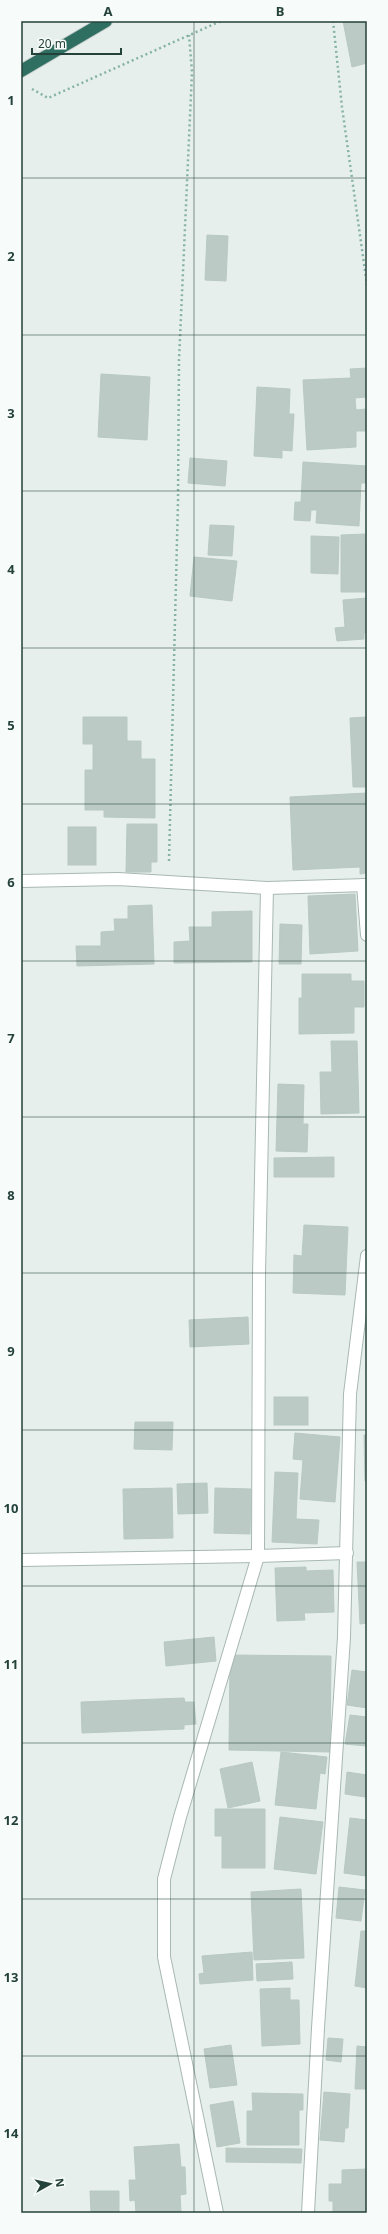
<svg xmlns="http://www.w3.org/2000/svg" width="388" height="2234" viewBox="0 0 388 2234" font-family="'Noto Sans',sans-serif">
<style>
.building{fill:#bbcac4;stroke:#b8c9c2}
.lines{fill:none;stroke-linecap:round;stroke-linejoin:round}
.street-casing{stroke:#a8b8b2;stroke-width:14}
.highway-casing{stroke:#c2cac8;stroke-width:14}
.path{stroke:#86b3a5;stroke-width:2.5;stroke-dasharray:2 3;stroke-linecap:butt}
.street{stroke:#fff;stroke-width:12}
.highway{stroke:#2f6f62;stroke-width:12}
.grid{fill:none;stroke:#24423a;stroke-width:1;stroke-opacity:0.55}
.neatline{fill:none;stroke:#24423a;stroke-width:1.5}
.grid-label{font-size:13px;text-anchor:middle;font-weight:bold;fill:#24423a}
</style>
<rect width="100%" height="100%" fill="#e6efeb"/>
<g class="building">
<path d="M343 21H367V63L352 67Z"/>
<path d="M207 235 228 236 226 281 205 280Z"/>
<path d="M367 368V397L355 398 356 410 366 409 367 431H356V447L307 450 303 380 351 378 350 369Z"/>
<path d="M101 374 150 377 147 440 98 437Z"/>
<path d="M257 387 290 389 289 414H294L292 451 282 450V458L254 456Z"/>
<path d="M190 458 227 461 225 486 188 483Z"/>
<path d="M303 462 367 466V483H361L359 526 316 523 317 510H311L310 521 294 520 295 502H301Z"/>
<path d="M210 525 234 526 232 556 208 555Z"/>
<path d="M365 534V546H367V592H341V535Z"/>
<path d="M311 536 339 537 338 574 311 573Z"/>
<path d="M194 557 237 561 232 601 190 596Z"/>
<path d="M367 598V633H364V639L337 641 335 628 345 627 343 600Z"/>
<path d="M83 717H127V741H141V759H155V818L104 817V810H85V770H93V744H83Z"/>
<path d="M367 717V787H353L350 718Z"/>
<path d="M367 793V873L360 874V867L293 870 290 797Z"/>
<path d="M127 824H157V862H151V872H126Z"/>
<rect x="68" y="827" width="28" height="38"/>
<path d="M355 894 358 951 310 954 308 896Z"/>
<path d="M152 905 154 964 77 966 76 946H101V932L115 931 114 919H128V906Z"/>
<path d="M252 911V962L174 963V942L190 941 189 927H212V912Z"/>
<path d="M280 924 302 925 301 964H279Z"/>
<path d="M302 974H351V981H364V1007H354V1033L299 1034V998H302Z"/>
<path d="M331 1041H357L359 1113 321 1114 320 1072H332Z"/>
<path d="M278 1084 304 1085 303 1124H308L307 1152 276 1151Z"/>
<path d="M334 1157V1177H274V1158Z"/>
<path d="M304 1225 348 1227 345 1295 293 1293 294 1255 302 1256Z"/>
<path d="M248 1317 249 1344 190 1347 189 1320Z"/>
<rect x="274" y="1397" width="34" height="28"/>
<path d="M135 1422H173L172 1450 134 1449Z"/>
<path d="M295 1433 340 1437 335 1502 300 1499 303 1460 293 1459Z"/>
<path d="M364 1435H367V1481H365Z"/>
<path d="M275 1472 298 1473 296 1519 319 1520 317 1544 272 1542Z"/>
<path d="M207 1483 208 1513 178 1514 177 1484Z"/>
<path d="M172 1488 173 1538 124 1539 123 1489Z"/>
<path d="M215 1488 251 1489 250 1534 214 1533Z"/>
<path d="M357 1562H367V1623L360 1624Z"/>
<path d="M306 1567V1571L333 1570 334 1612 304 1613 305 1620 277 1621 275 1568Z"/>
<path d="M214 1637 216 1661 166 1666 164 1642Z"/>
<path d="M230 1655 331 1656 330 1752 229 1750Z"/>
<path d="M352 1670 367 1672V1708L347 1705Z"/>
<path d="M184 1698 185 1702H194L196 1724 184 1725V1729L82 1733 81 1702Z"/>
<path d="M350 1715 367 1717 366 1746 345 1744Z"/>
<path d="M281 1752 327 1757 325 1774 320 1773 316 1809 275 1805Z"/>
<path d="M252 1762 260 1801 228 1808 220 1769Z"/>
<path d="M347 1772 367 1775 365 1797 345 1794Z"/>
<path d="M215 1809H265V1868H222V1836H215Z"/>
<path d="M280 1817 323 1822 316 1874 274 1869Z"/>
<path d="M350 1818 367 1820 366 1876 344 1873Z"/>
<path d="M339 1887 365 1890 361 1921 336 1918Z"/>
<path d="M301 1889 304 1958 254 1960 251 1892Z"/>
<path d="M361 1931H367V1988L355 1986Z"/>
<path d="M252 1952 253 1980 200 1984 199 1974 204 1973 202 1956Z"/>
<path d="M292 1962 293 1979 257 1981 256 1964Z"/>
<path d="M290 1988V2000H299L300 2044 262 2046 260 1989Z"/>
<path d="M328 2038 343 2039 341 2062 326 2060Z"/>
<path d="M231 2045 237 2085 210 2088 204 2049Z"/>
<path d="M357 2046 367 2047V2089H355Z"/>
<path d="M324 2092 350 2094 348 2128H345L344 2142 320 2140Z"/>
<path d="M252 2093 303 2094V2110H299V2145H247V2111H253Z"/>
<path d="M233 2101 240 2143 217 2147 210 2105Z"/>
<path d="M179 2144 181 2167H185L186 2194 180 2195 181 2212 136 2213 135 2200 130 2201 129 2180H136L134 2147Z"/>
<path d="M226 2148 302 2149 301 2163 226 2162Z"/>
<path d="M367 2169V2184H342V2170Z"/>
<path d="M329 2184H367V2213H333V2201H329Z"/>
<path d="M90 2191H119V2213H91Z"/>
</g>
<g class="lines">
<defs>
<g id="street">
<path d="M21 881 118 879 267 888 367 885"/>
<path d="M363 885 367 935"/>
<path d="M21 1560 258 1556 347 1553"/>
<path d="M217 2213 164 1957V1879L180 1817 258 1556 259 1275 267 888"/>
<path d="M308 2213 318 2028 344 1637 350 1394 367 1256"/>
</g>
<path id="highway" d="M21 71 106 21"/>
</defs>
<use href="#street" class="street-casing"/>
<use href="#highway" class="highway-casing"/>
<g class="path">
<path d="M333 21 342 107 367 285"/>
<path d="M32 89 48 98 221 21"/>
<path d="M169 861 178 501 179 360 192 72 189 35"/>
</g>
<use href="#street" class="street"/>
<use href="#highway" class="highway"/>
</g>
<path class="grid" d="M194 21V2213M21 178H367M21 335H367M21 491H367M21 648H367M21 804H367M21 961H367M21 1117H367M21 1273H367M21 1430H367M21 1586H367M21 1743H367M21 1899H367M21 2056H367"/>
<rect width="388" height="2234" fill="none" stroke="#f7fbf9" stroke-width="44"/>
<g transform="translate(50 2184) rotate(82)" stroke="#f7fbf9" stroke-width="3" paint-order="stroke">
<path d="M0-3L7 15L0 10L-7 15Z" fill="#24423a"/>
<text y="-6" font-size="11" font-weight="bold" text-anchor="middle" fill="#24423a">N</text>
</g>
<path d="M32 48v6h89v-6" fill="none" stroke="#24423a" stroke-width="2"/>
<text x="38" y="48" font-size="12" fill="#24423a" stroke="#f7fbf9" stroke-width="3" paint-order="stroke">20 m</text>
<rect x="22" y="22" width="344" height="2190" class="neatline"/>
<g class="grid-label">
<text x="108" y="16">A</text>
<text x="280" y="16">B</text>
<text x="11" y="105">1</text>
<text x="11" y="261">2</text>
<text x="11" y="418">3</text>
<text x="11" y="574">4</text>
<text x="11" y="730">5</text>
<text x="11" y="887">6</text>
<text x="11" y="1043">7</text>
<text x="11" y="1200">8</text>
<text x="11" y="1356">9</text>
<text x="11" y="1513">10</text>
<text x="11" y="1669">11</text>
<text x="11" y="1825">12</text>
<text x="11" y="1982">13</text>
<text x="11" y="2138">14</text>
</g>
</svg>
